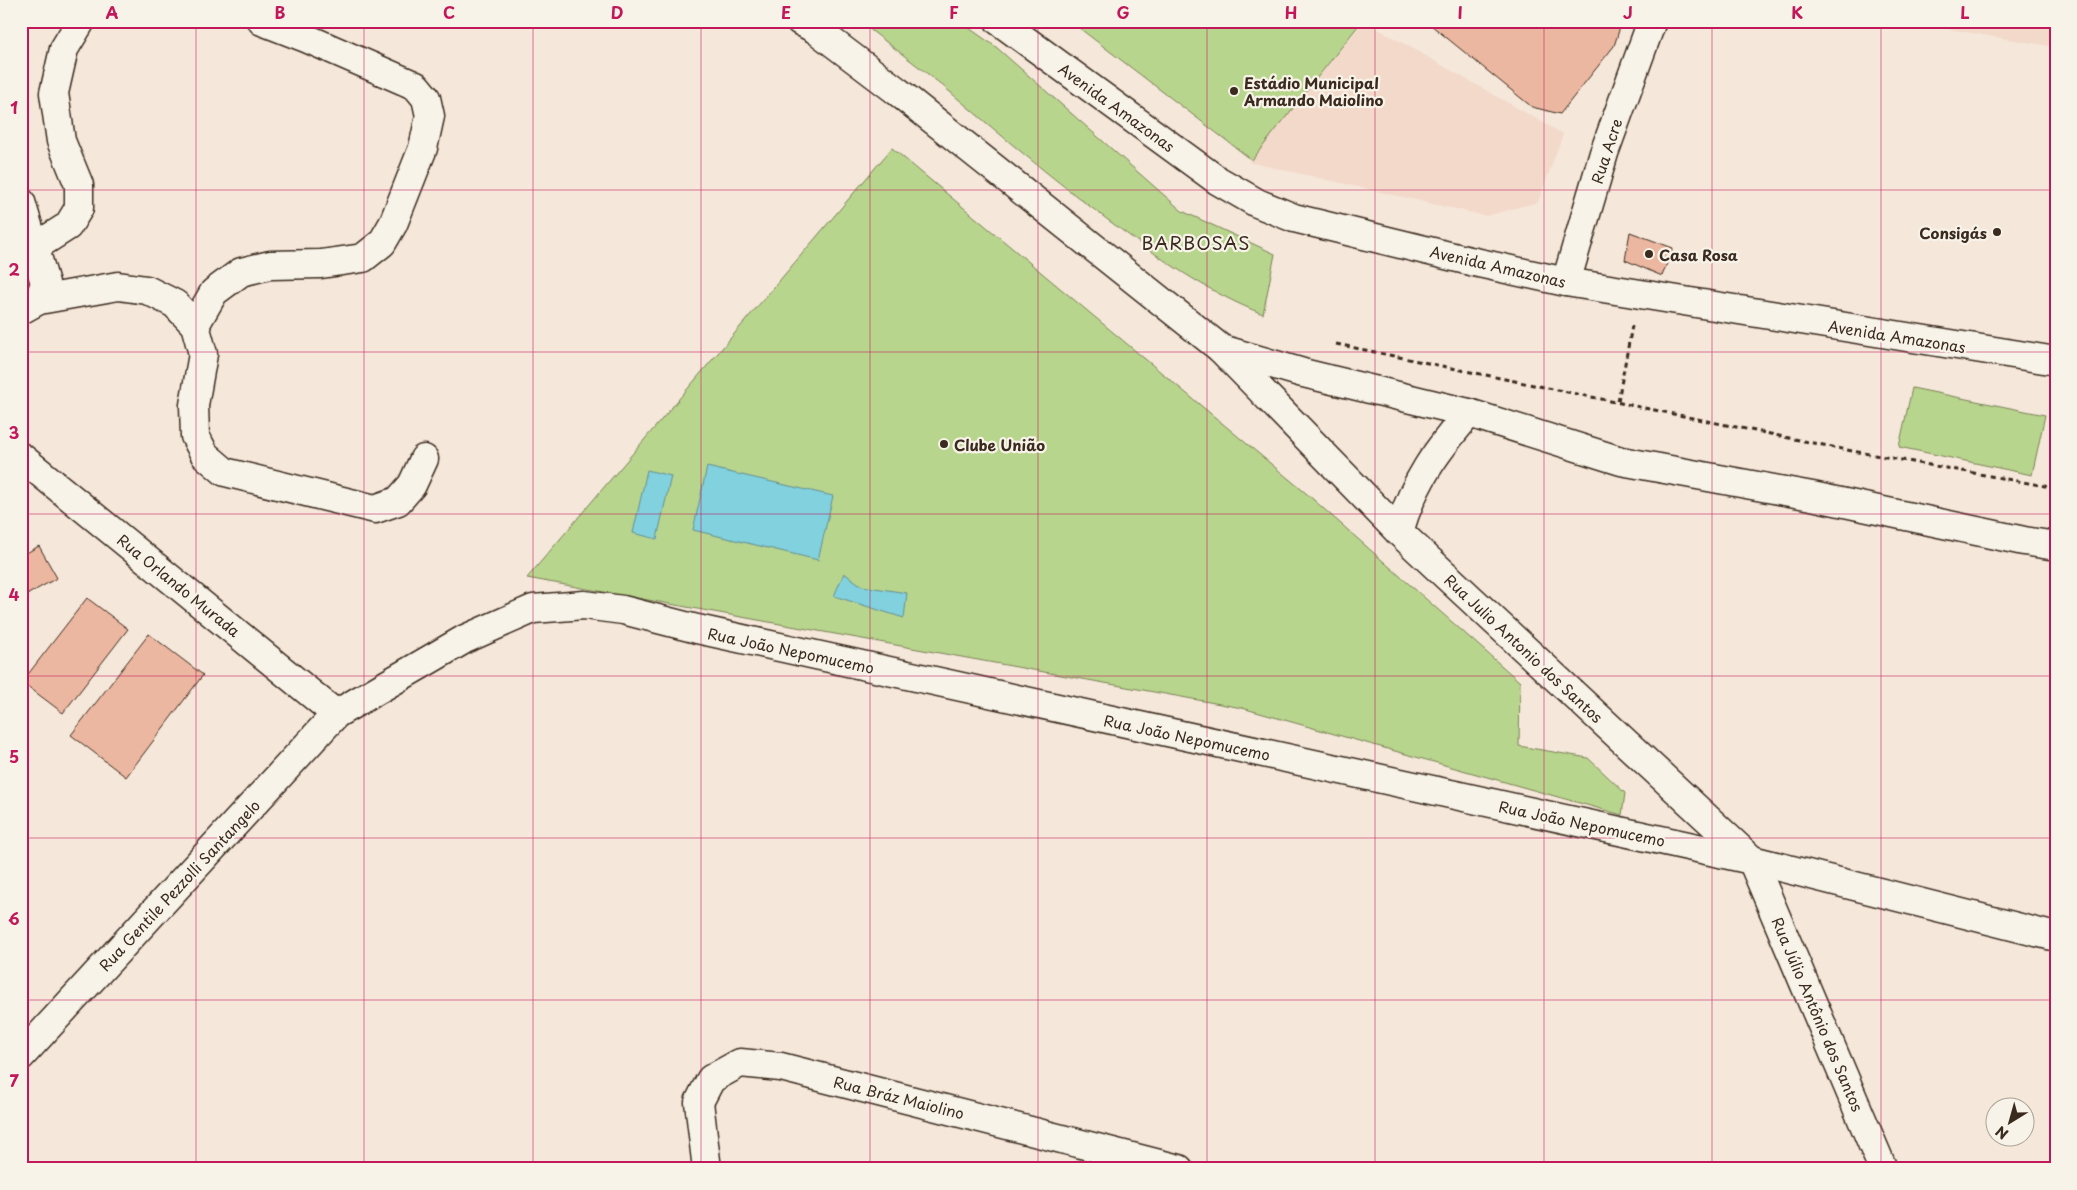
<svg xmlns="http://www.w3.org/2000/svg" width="2077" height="1190" viewBox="0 0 2077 1190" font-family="'Playpen Sans',sans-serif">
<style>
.built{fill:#f2d9c9}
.green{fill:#b8d58d;stroke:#7a8056}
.water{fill:#81d1de;stroke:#658e91}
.building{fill:#ecb7a0;stroke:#3b2a1e}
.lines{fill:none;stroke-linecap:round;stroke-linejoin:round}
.minor-casing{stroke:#3b2a1e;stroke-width:31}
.path{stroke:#3b2a1e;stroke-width:3;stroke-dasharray:5 4;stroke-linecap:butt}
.minor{stroke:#f7f3e8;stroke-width:28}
.grid{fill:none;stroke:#c2185b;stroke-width:1;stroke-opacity:0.55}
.poi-dot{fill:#3b2a1e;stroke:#f7f3e8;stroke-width:2}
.labels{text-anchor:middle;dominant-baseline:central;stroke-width:4.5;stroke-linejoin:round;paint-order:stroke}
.poi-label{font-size:15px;font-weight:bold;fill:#3b2a1e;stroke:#f7f3e8;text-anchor:start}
.street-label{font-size:15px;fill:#3b2a1e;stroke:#f7f3e8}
.quarter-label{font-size:18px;letter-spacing:1px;fill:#3b2a1e;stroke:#f7f3e8}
.neatline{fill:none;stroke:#c2185b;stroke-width:2}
.grid-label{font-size:16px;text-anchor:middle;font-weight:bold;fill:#c2185b}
</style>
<rect width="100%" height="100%" fill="#f5e7da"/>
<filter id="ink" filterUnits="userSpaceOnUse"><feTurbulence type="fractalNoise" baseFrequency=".02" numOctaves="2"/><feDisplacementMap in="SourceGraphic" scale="10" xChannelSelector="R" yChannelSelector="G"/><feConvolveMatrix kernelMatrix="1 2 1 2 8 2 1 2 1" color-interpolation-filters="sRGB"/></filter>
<g filter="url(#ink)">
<g class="built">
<path d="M1364 21 1563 134 1538 202 1486 216 1249 162Z"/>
<path d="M1919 21H2056V47L1936 27Z"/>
</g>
<g class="green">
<path d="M859 21H959L996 47 1182 211 1275 254 1263 314C1206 292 1157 256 1108 220 1051 178 997 132 943 86 916 64 887 43 859 21Z"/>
<path d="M1070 21H1362L1252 160Z"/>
<path d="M892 148 1307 494 1520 682 1519 746 1588 758 1625 793 1622 815 1242 708 527 578Z"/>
<path d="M1912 388 2045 415 2032 475 1899 447Z"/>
</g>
<g class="water">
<path d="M707 467 833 496 818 560 693 530Z"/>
<path d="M647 470 671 476 657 539 633 533Z"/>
<path d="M844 573 862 586 907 593 904 618 834 596Z"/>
</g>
<g class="building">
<path d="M1426 21H1622L1614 46 1560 114 1532 107Z"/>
<path d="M1630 232 1673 248 1662 276 1625 260Z"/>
<path d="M39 546 57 578 21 598V556Z"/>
<path d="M87 598 128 629 63 713 22 682Z"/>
<path d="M149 634 203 675 126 777 71 735Z"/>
</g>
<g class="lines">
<defs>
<g id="minor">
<path d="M800 21 815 29 897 91 1220 348 1399 532 1752 860 1883 1169"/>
<path d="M999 21 1217 180 1257 203 1294 218 1470 261 1566 282 2056 361"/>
<path d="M21 202 45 283 39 300 21 310"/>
<path d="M35 247 68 226 79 208V185L61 141 54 93 64 49 81 21"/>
<path d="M1566 282 1604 153 1652 21"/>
<path d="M39 300 118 286 147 290 175 304 195 325 203 354 194 405 195 436 205 455 225 472 375 509 398 501 412 485 424 459"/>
<path d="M195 325 214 292 241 272 270 265 321 264 363 258 382 243 393 224 423 148 430 116 426 98 416 86 306 38 262 21"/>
<path d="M1221 349 1303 373 1469 413 1621 461 1812 496 2024 541 2056 546"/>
<path d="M21 457 336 714"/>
<path d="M1399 532C1413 483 1436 451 1469 413"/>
<path d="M21 1056 336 714 465 639 533 609 584 605 623 610 697 629 1752 860 2056 937"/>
<path d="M707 1169 699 1102 711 1079 740 1063 781 1067 1179 1169"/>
</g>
</defs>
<use href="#minor" class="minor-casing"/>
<g class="path">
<path d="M1336 344 1847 450 2056 488"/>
<path d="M1618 401 1632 326"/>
</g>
<use href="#minor" class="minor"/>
</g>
</g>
<path class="grid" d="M196 21V1169M364 21V1169M533 21V1169M701 21V1169M870 21V1169M1038 21V1169M1207 21V1169M1375 21V1169M1544 21V1169M1712 21V1169M1881 21V1169M21 190H2056M21 352H2056M21 514H2056M21 676H2056M21 838H2056M21 1000H2056"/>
<g class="poi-dot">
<circle cx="1234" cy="91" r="5"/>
<circle cx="1997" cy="232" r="5"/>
<circle cx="1649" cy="254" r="5"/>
<circle cx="944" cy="444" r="5"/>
</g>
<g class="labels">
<g class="poi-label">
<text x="1244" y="82">Estádio Municipal<tspan x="1244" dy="17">Armando Maiolino</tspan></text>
<text x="1987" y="232" text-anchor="end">Consigás</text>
<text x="1659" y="254">Casa Rosa</text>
<text x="954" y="444">Clube União</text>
</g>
<g class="street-label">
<text transform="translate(1117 107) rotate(36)">Avenida Amazonas</text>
<text transform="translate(1606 151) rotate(-72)">Rua Acre</text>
<text transform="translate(1498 266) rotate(13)">Avenida Amazonas</text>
<text transform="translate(1897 336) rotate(9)">Avenida Amazonas</text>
<text transform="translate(179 585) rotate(39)">Rua Orlando Murada</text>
<text transform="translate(1524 648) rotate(43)">Rua Julio Antonio dos Santos</text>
<text transform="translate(791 650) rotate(12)">Rua João Nepomucemo</text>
<text transform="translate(1187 737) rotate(12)">Rua João Nepomucemo</text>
<text transform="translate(1582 823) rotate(12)">Rua João Nepomucemo</text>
<text transform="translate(179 885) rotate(-47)">Rua Gentile Pezzolli Santangelo</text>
<text transform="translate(1818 1014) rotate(67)">Rua Júlio Antônio dos Santos</text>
<text transform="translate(899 1097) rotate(14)">Rua Bráz Maiolino</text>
</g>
<g class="quarter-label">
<text x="1196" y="242">BARBOSAS</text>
</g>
</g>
<rect width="2077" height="1190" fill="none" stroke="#f7f3e8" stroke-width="55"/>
<g transform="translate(2010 1122) rotate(217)"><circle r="24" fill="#f7f3e8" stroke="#aca397"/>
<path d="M0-4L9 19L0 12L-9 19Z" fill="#3b2a1e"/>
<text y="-8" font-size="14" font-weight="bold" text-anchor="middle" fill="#3b2a1e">N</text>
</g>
<rect x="28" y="28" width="2022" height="1134" class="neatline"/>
<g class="grid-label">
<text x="112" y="19">A</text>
<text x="280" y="19">B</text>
<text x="449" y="19">C</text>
<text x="617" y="19">D</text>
<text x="786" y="19">E</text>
<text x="954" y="19">F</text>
<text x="1123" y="19">G</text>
<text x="1291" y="19">H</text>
<text x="1460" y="19">I</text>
<text x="1628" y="19">J</text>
<text x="1797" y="19">K</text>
<text x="1965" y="19">L</text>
<text x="14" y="114">1</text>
<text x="14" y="276">2</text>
<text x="14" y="439">3</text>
<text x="14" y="601">4</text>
<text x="14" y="763">5</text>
<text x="14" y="925">6</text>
<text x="14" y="1087">7</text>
</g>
</svg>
